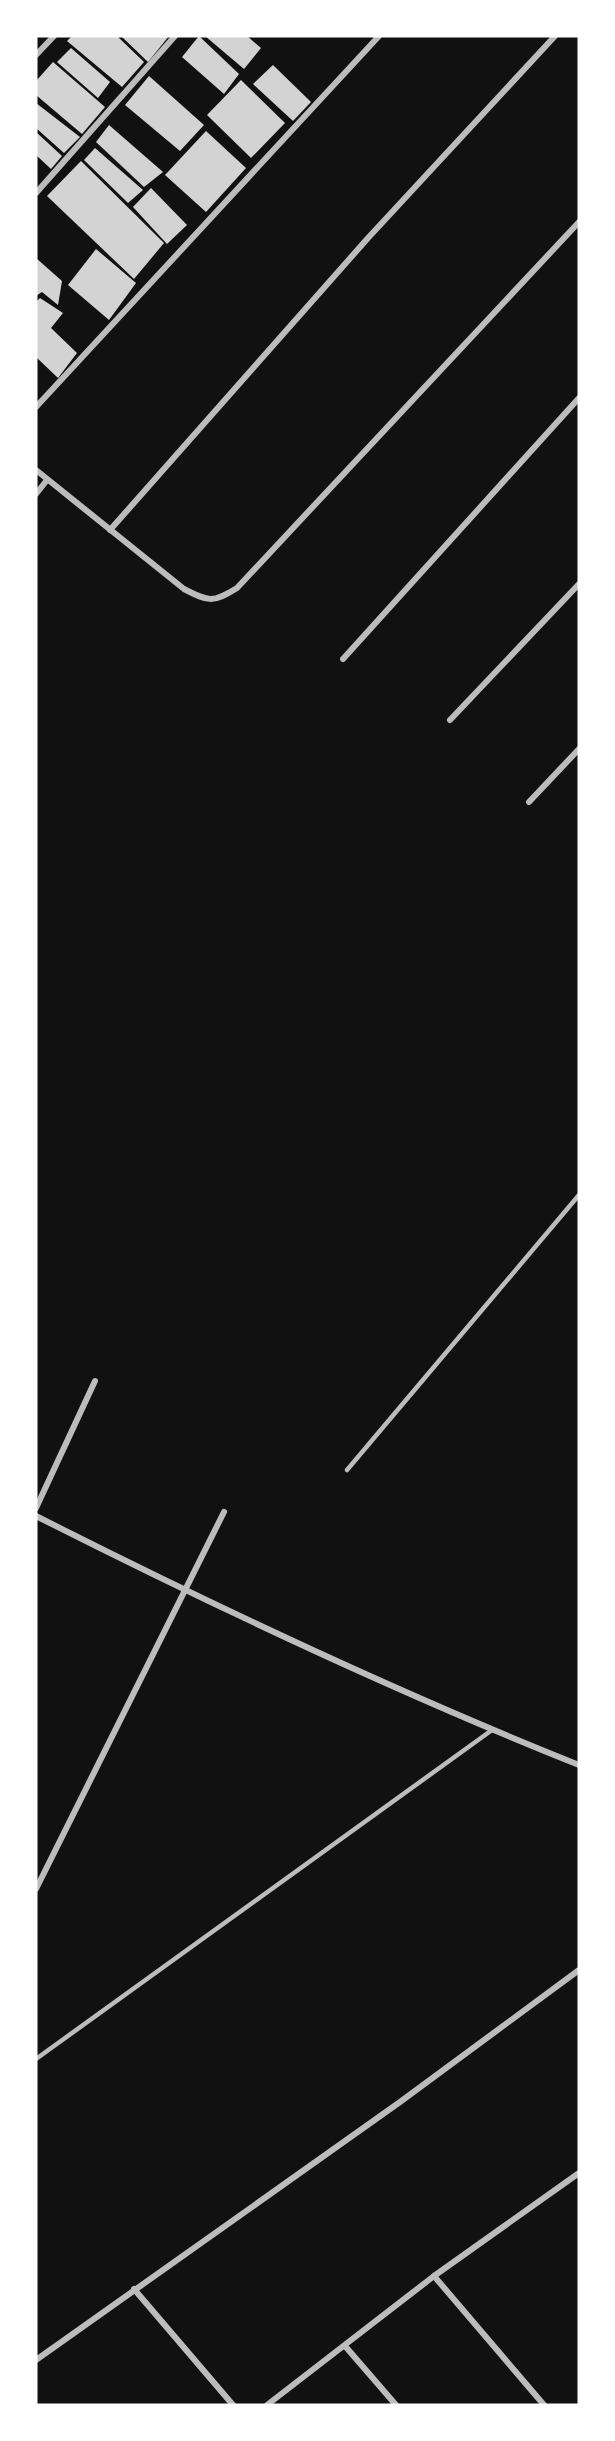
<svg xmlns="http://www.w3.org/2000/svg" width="615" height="2441" viewBox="0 0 615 2441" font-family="Cabin,sans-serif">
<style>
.building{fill:#d3d3d3}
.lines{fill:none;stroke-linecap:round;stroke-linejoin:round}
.service{stroke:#bcbcbc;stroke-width:4.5}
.minor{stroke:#bcbcbc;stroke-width:6}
</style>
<rect width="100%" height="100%" fill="#111"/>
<g class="building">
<path d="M72 36H117L144 62 122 87 67 41Z"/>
<path d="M121 36H169L148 62Z"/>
<path d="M199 36 239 74 224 94 182 57Z"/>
<path d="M205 36H247L261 48 244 69Z"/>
<path d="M71 48 110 82 98 98 57 62Z"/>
<path d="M53 62 105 107 82 134 36 95V81Z"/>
<path d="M273 65 311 102 293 121 253 84Z"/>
<path d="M149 76 204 125 180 151 125 105Z"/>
<path d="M241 80 285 123 251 158 207 115Z"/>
<path d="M36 103 80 137 64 153 36 128Z"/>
<path d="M109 125 163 172 144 187 96 142Z"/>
<path d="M206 131 246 168 206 212 165 175Z"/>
<path d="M36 132 62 156 51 169 36 155Z"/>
<path d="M95 148 143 190 128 203 84 160Z"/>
<path d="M81 161 164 243 134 279 47 196Z"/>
<path d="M151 188 187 225 167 244 133 207Z"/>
<path d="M96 249 136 283 109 320 68 285Z"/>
<path d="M36 258 62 281 58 305 42 292 36 296Z"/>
<path d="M40 298 63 313 51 328 77 353 58 378 36 357V302Z"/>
</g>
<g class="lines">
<g class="service">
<path d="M347 1470 579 1195"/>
<path d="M36 2059 492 1730"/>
</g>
<g class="minor">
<path d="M36 55 54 36"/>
<path d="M36 193 175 36"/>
<path d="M36 407 379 36"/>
<path d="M36 470 184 589C209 602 213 603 237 588L579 222"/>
<path d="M36 494 47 480"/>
<path d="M110 530 368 238 555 36"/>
<path d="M343 659 579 398"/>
<path d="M450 720 579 584"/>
<path d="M529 802 579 749"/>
<path d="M36 1508 95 1381"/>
<path d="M36 1516C214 1606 394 1691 579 1765"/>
<path d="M36 1889 224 1512"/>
<path d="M434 2276 544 2405"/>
<path d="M134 2289 233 2405"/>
<path d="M345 2346 396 2405"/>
<path d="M36 2360 400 2102 579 1970"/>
<path d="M267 2405 434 2276 579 2173"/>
</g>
</g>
<rect width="615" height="2441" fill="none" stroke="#ffffff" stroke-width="75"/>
</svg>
